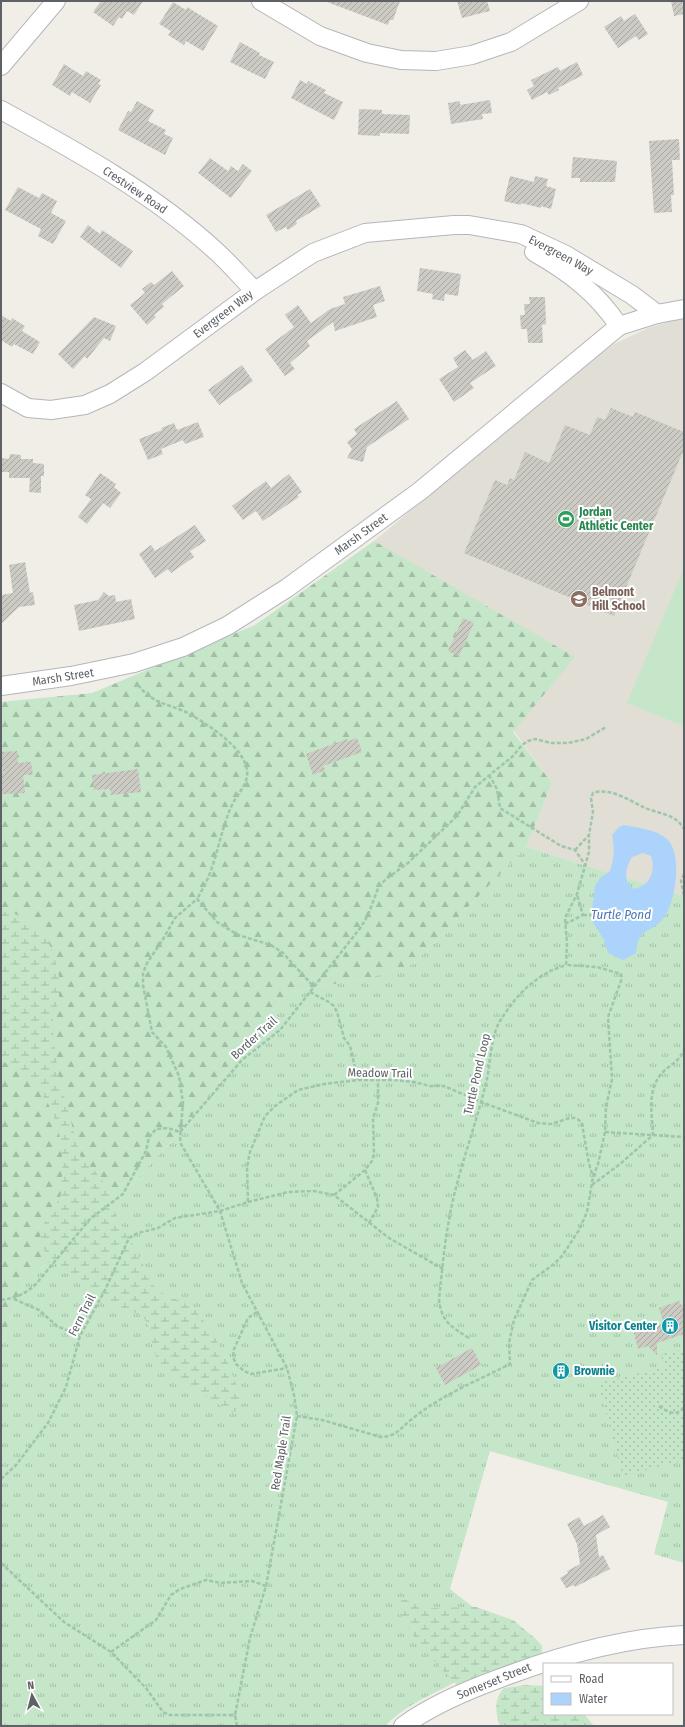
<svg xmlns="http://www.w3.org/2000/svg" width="685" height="1727" viewBox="0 0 685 1727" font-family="'Fira Sans Condensed',sans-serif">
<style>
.education{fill:#e0ded5}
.grass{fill:url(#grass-tufts)}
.forest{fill:url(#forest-firs)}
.wetland{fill:url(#wetland-marsh)}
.garden{fill:url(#garden-dots)}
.pitch{fill:#c5e6c8}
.water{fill:#acd3fb;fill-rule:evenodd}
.building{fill:url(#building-hatch)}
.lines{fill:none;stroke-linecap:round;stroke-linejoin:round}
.minor-casing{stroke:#b4b6bb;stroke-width:20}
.path{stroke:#9ec6ad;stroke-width:2.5;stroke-dasharray:4 2;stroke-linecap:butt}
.minor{stroke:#fff;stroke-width:18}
.labels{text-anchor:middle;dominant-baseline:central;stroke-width:4;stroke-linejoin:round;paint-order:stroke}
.street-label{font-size:12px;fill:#5e6166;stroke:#fff}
.leisure-label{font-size:12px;font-weight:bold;fill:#27864d;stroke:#fff;text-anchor:start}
.education-label{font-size:12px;font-weight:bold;fill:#785e54;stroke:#fff;text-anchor:start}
.culture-label{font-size:12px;font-weight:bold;fill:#0d838f;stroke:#fff;text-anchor:end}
.water-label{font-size:13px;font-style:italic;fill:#4c78b5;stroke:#fff}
</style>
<defs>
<pattern id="grass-tufts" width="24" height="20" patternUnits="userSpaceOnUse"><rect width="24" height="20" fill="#c5e6c8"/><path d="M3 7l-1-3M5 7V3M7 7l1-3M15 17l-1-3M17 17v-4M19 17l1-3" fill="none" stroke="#a3bea6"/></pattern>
<pattern id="forest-firs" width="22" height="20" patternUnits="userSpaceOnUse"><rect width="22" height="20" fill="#c5e6c8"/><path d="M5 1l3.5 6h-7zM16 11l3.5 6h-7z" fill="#a3bea6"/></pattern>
<pattern id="wetland-marsh" width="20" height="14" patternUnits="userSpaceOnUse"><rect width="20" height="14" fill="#c5e6c8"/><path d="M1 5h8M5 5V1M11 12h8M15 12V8" fill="none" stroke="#a3bea6"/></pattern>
<pattern id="garden-dots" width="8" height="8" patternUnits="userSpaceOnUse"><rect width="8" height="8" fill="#c5e6c8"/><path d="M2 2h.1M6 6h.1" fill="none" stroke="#a3bea6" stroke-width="1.8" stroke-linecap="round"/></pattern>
<pattern id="building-hatch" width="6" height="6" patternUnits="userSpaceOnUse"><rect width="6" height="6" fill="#cbcac3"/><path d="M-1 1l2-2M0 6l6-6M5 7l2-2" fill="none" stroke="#a8a7a2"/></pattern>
</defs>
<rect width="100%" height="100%" fill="#f0eee7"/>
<path class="education" d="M684 317V896L526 847 552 783 374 541 484 450 586 362 616 343 648 328Z"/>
<path class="grass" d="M526 847 684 896V1563L654 1554 668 1502 490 1451 450 1589 527 1650C498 1662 470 1674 442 1689 422 1699 401 1709 385 1726H1V1343L25 1279 78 1242 179 1133 286 993 372 977 413 964Z"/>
<path class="forest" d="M374 541 575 657 513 732 552 783 526 847 413 964 372 977 286 993 179 1133 78 1242 25 1279 1 1343V702L92 693 255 625Z"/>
<g class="wetland">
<path d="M1 911 15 914 24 918 37 927 47 939 54 955 59 976V999L53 1019 54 1044 59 1078 81 1158 96 1172 106 1186 116 1216 129 1237 156 1290 193 1307 212 1332 227 1360 242 1401V1407L237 1411 232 1412 222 1407 188 1383 168 1374 162 1370 158 1363 153 1347 149 1327 143 1316 110 1303 95 1295 47 1254C28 1228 56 1215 61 1193 62 1187 62 1180 62 1174 64 1140 56 1106 31 1081 22 1073 11 1067 1 1060Z"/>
<path d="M403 1599 429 1608 476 1607 513 1620 536 1639 542 1646V1655L461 1690C448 1673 390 1621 400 1600Z"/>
<path d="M526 1685 544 1686V1714H584L594 1726H500C495 1713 494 1698 504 1688Z"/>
</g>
<path class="garden" d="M684 1349V1460L623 1476 598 1383 653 1370 664 1366 661 1355Z"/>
<path class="pitch" d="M684 568V726L627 703Z"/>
<path class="water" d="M624 825C637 828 656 829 667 839 683 853 676 905 662 920 647 936 639 926 636 953L623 960 608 953 604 940 591 919 595 886 600 878 610 871C614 859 615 848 612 835L619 827ZM643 853 651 856C656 871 650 886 634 889 622 882 626 867 632 857Z"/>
<g class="building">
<path d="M101 1H143L134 15 127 11 122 19 119 17 113 26 93 12Z"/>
<path d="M328 1H400L393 20H390L388 25 327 2Z"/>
<path d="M457 1H487L490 11 462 18Z"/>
<path d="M671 1H684V14L674 16Z"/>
<path d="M173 2 186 10 187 7 218 26 203 51 186 41 184 45 168 35 171 31 159 24Z"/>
<path d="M635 14 648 34 639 40 636 36 618 48 604 27 621 16 624 21Z"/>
<path d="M240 42 260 53 259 55 274 62 265 79 230 62Z"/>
<path d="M577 62 583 75 558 88 559 90 549 95 547 92 532 100 527 90 534 86 531 80 558 67 560 71Z"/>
<path d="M64 64 83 76 86 71 101 80 98 84 101 85 90 103 72 92 70 96 52 85Z"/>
<path d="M300 80 307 84 308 81 326 90 324 93 343 102 334 120 291 98Z"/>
<path d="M490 100 492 113 482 114 483 119 451 124 448 103 460 101V105Z"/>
<path d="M137 101 154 110 148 121 166 130 164 134 173 138 165 155 118 130 128 111 131 112Z"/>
<path d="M359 109 382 110V114L410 115 409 134 380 133V136L358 135Z"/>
<path d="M679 139 680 160H672L674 195H671L672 212 654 213 649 141Z"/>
<path d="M573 157 617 161 615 182H580V178H571Z"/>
<path d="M210 158 228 171 231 166 238 171 243 164 252 171 231 198 198 173Z"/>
<path d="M510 176 534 182 535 176 548 179 546 186 556 189 551 209 541 206V208L521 203V205L504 201Z"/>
<path d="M18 187 39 198 42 193 57 201 51 213 66 221 53 244 38 236 41 229 5 210Z"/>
<path d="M310 189 321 206 296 221 297 224 288 230 286 227 276 232 266 215Z"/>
<path d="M88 225 100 234 102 230 133 251 121 268 80 237Z"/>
<path d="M420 268 461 274 458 296 445 294 444 301 432 299 433 294 417 291Z"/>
<path d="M172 271 184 286 162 304 164 307 154 315 156 317 147 325 130 305 145 293 142 289 151 282 154 285Z"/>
<path d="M380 286 385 301 373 305 377 317 335 331 333 322 307 341 310 346 290 363 295 369 285 376 265 349 294 327 285 315 298 305 311 323 330 309 345 304 343 297Z"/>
<path d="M529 297H545L546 324 542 325 543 343H528L527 329H521L520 315H525L524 304H530Z"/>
<path d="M1 315 11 321 12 318 25 326 22 331 40 342 33 354 14 344 12 347 1 340Z"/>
<path d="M94 317 116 326 110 341 104 338 87 359 85 356 73 369 58 354Z"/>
<path d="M465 350 473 360 486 351 496 366 470 383 474 388 454 402 439 379 458 367 453 358Z"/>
<path d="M242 365 253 381 219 405 208 390Z"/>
<path d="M397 401 409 419 367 447 363 462 347 458 352 449 347 442 357 434 354 429Z"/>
<path d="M611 408 633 417 635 412 684 432V449L614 616 464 553 495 480 507 485 510 478 514 480 525 452 549 463 565 425 590 435 597 417 605 420Z"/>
<path d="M198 422 204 437 185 444 183 440 161 449 163 454 148 460 139 439 162 430 161 428 174 423 177 430Z"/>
<path d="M10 454 21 455V459H33V463L44 464V476H41V493L29 492 30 478H9V472H1V458L9 459Z"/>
<path d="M100 473 116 484 114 487 121 493 110 508 103 503 87 524 78 517 91 499 85 495Z"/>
<path d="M289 474 302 492 297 495 299 497 263 521 256 511 243 520 232 506 266 481 271 488Z"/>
<path d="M195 525 206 541 190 551 194 557 171 573 168 569 155 578 139 554 151 545 155 551Z"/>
<path d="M25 562 30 593 33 592 35 605 19 607 1 624V595L13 593 9 565Z"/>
<path d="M104 592 109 596 115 595 116 602 131 599 135 619 79 631 74 605 98 600Z"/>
<path d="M463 618 474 623 459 656 448 651Z"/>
<path d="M357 738 362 752 323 766 325 770 313 775 306 754 347 739 348 741Z"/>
<path d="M17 751 18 763 31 762 33 775H23L25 793 1 794V774L3 773 1 752Z"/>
<path d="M138 769 141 792 111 795 110 789 94 790 92 775Z"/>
<path d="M679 1301 681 1305 684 1304V1334L657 1343V1355L648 1346 638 1349 634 1333 664 1324 659 1308Z"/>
<path d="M472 1348 481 1365 445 1385 436 1368Z"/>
<path d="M566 1362 570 1375 557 1379 553 1366Z"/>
<path d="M603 1515 610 1527 596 1535 599 1557 603 1555 610 1569 575 1587 574 1585 566 1588 560 1578 568 1573 567 1571 580 1564 577 1544 567 1524 579 1517 584 1526Z"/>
</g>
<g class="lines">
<defs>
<g id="minor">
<path d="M261 1 320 36 367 53 401 60 436 61 472 55 511 42 579 1"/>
<path d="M1 66 56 1"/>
<path d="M1 110C76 151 153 193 217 252 230 264 242 278 255 291"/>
<path d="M534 252C569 272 596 292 619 326"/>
<path d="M1 393 28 408 51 410 85 405 110 394 145 372 255 291 313 253 365 233 454 225H469L521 234 566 255 632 295 657 314"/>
<path d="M1 686 71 676 134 663 183 647 227 626 287 588 420 491 619 326 657 314 684 309"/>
<path d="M403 1726C432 1705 465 1691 498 1679 558 1656 620 1638 684 1635"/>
</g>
</defs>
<use href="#minor" class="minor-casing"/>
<g class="path">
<path d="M138 685C155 707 172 703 193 716 210 726 244 748 247 770 249 784 237 794 232 805 221 829 218 854 208 878 205 885 201 892 197 899"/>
<path d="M489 775 497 789 500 808 561 846 575 850 586 866"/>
<path d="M575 850 589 835"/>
<path d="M684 874 681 881 684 896"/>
<path d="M583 915H599"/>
<path d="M565 924 583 915 577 895"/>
<path d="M310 992 327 1001 334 1006 337 1012 344 1038 350 1046 358 1080"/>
<path d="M605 1132 684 1137"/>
<path d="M365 1170 377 1198 378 1207 369 1223"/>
<path d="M592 1185 620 1164 653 1135C652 1113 646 1087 665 1070 672 1064 680 1060 684 1050"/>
<path d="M334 1195 365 1170 372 1161 374 1154 373 1118 378 1103V1080"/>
<path d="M248 1202 288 1192 314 1191 334 1195 389 1238 443 1269"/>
<path d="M14 1299 39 1310 57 1326 80 1336"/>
<path d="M1 1300C16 1298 25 1294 36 1284L90 1219 123 1194 146 1151 149 1137 156 1129 168 1128 180 1132 242 1060 280 1030 361 927 368 915 379 886 386 879 408 863 457 816 475 787 513 756 522 745 528 741 535 739 551 743H568L586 739 606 727"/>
<path d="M257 1312 248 1318 234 1349 233 1357 236 1364 244 1371 251 1374 287 1368"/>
<path d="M469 1338C451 1327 441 1321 439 1299 442 1273 444 1246 449 1220 457 1173 475 1129 486 1083 491 1063 490 1038 500 1021 516 995 536 974 566 965L567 944 565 918 577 894 589 852V835L593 812 591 798 593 793C609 787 629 800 643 807 658 814 675 813 684 829"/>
<path d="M659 1406C667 1412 677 1417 684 1407"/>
<path d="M297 1416 322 1420 381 1437C398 1436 400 1428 412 1419 441 1395 477 1381 510 1364L509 1343 514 1320 532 1280 554 1264 562 1256 579 1230 587 1212 593 1177 598 1164 605 1132 606 1107 612 1079 608 1017 622 978 621 974 597 967 566 965"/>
<path d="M1 1479 16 1465 48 1423 66 1387 80 1336 105 1290 129 1238 138 1233 158 1228 175 1218 220 1211 248 1202 247 1167 250 1152 265 1116 275 1106 298 1090 324 1084 358 1080H395L414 1082 430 1086H444L481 1102 538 1123 551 1124 570 1118H575L579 1120 582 1124 589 1164 593 1177"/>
<path d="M1 1563 64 1622 111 1652 146 1688 163 1712 169 1715H235"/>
<path d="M111 1652 156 1620 171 1595 180 1589 206 1580 221 1583 252 1581 266 1586"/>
<path d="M237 1726 235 1715 250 1638 266 1586 297 1416 294 1395 287 1368 242 1283 220 1211 181 1144 180 1138 183 1103 179 1076 166 1047 152 1032 143 985V973L147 963 162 941 175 918 197 899 217 922 238 935 271 945 283 953 314 987"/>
</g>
<use href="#minor" class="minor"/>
</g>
<defs>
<symbol id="stadium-disc" viewBox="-11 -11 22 22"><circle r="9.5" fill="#2e9e5b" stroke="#fff"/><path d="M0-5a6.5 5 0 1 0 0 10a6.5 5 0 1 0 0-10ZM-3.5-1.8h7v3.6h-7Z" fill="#fff"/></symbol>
<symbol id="school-disc" viewBox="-11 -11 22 22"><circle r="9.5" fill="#8d6e63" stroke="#fff"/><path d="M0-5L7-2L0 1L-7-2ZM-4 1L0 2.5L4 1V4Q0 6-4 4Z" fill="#fff"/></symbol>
<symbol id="building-disc" viewBox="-11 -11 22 22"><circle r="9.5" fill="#0f9aa8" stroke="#fff"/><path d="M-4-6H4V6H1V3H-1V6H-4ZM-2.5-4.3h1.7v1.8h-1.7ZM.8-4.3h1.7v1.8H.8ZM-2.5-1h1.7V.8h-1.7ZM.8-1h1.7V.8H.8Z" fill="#fff"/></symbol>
</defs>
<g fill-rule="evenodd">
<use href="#stadium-disc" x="556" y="509" width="20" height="20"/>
<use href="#school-disc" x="569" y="589" width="20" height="20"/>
<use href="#building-disc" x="660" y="1316" width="20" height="20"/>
<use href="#building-disc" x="551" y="1361" width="20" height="20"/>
</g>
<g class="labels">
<g class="street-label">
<text transform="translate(135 190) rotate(34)">Crestview Road</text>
<text transform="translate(561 255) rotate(28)">Evergreen Way</text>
<text transform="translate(223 314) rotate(-37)">Evergreen Way</text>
<text transform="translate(361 534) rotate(-36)">Marsh Street</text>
<text transform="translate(63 677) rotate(-9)">Marsh Street</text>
<text transform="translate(254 1038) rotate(-42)">Border Trail</text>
<text transform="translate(380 1073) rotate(1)">Meadow Trail</text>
<text transform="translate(477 1074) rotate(-77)">Turtle Pond Loop</text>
<text transform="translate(82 1315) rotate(-63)">Fern Trail</text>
<text transform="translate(281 1453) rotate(-81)">Red Maple Trail</text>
<text transform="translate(494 1681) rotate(-22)">Somerset Street</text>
</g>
<g class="leisure-label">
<text x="579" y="512">Jordan<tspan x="579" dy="14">Athletic Center</tspan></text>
</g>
<g class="education-label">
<text x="592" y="592">Belmont<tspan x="592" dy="14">Hill School</tspan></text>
</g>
<g class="culture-label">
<text x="657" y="1326">Visitor Center</text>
<text x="574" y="1371" text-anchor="start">Brownie</text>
</g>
<g class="water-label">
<text x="621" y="914">Turtle Pond</text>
</g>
</g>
<rect width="685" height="1727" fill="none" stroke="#5e6166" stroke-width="4"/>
<rect x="543" y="1663" width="130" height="52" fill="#ffffff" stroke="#bfc0c2"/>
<rect x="551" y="1676" width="20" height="6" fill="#ffffff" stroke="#bfc0c2"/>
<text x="579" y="1683" font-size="12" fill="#5e6166">Road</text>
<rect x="551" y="1693" width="20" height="12" fill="#acd3fb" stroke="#bfc0c2"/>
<text x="579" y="1703" font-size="12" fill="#5e6166">Water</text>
<g transform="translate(32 1695) rotate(353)" stroke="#ffffff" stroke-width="3" paint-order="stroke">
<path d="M0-3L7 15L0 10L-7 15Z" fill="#5e6166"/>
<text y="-6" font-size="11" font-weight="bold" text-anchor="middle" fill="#5e6166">N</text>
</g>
</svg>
